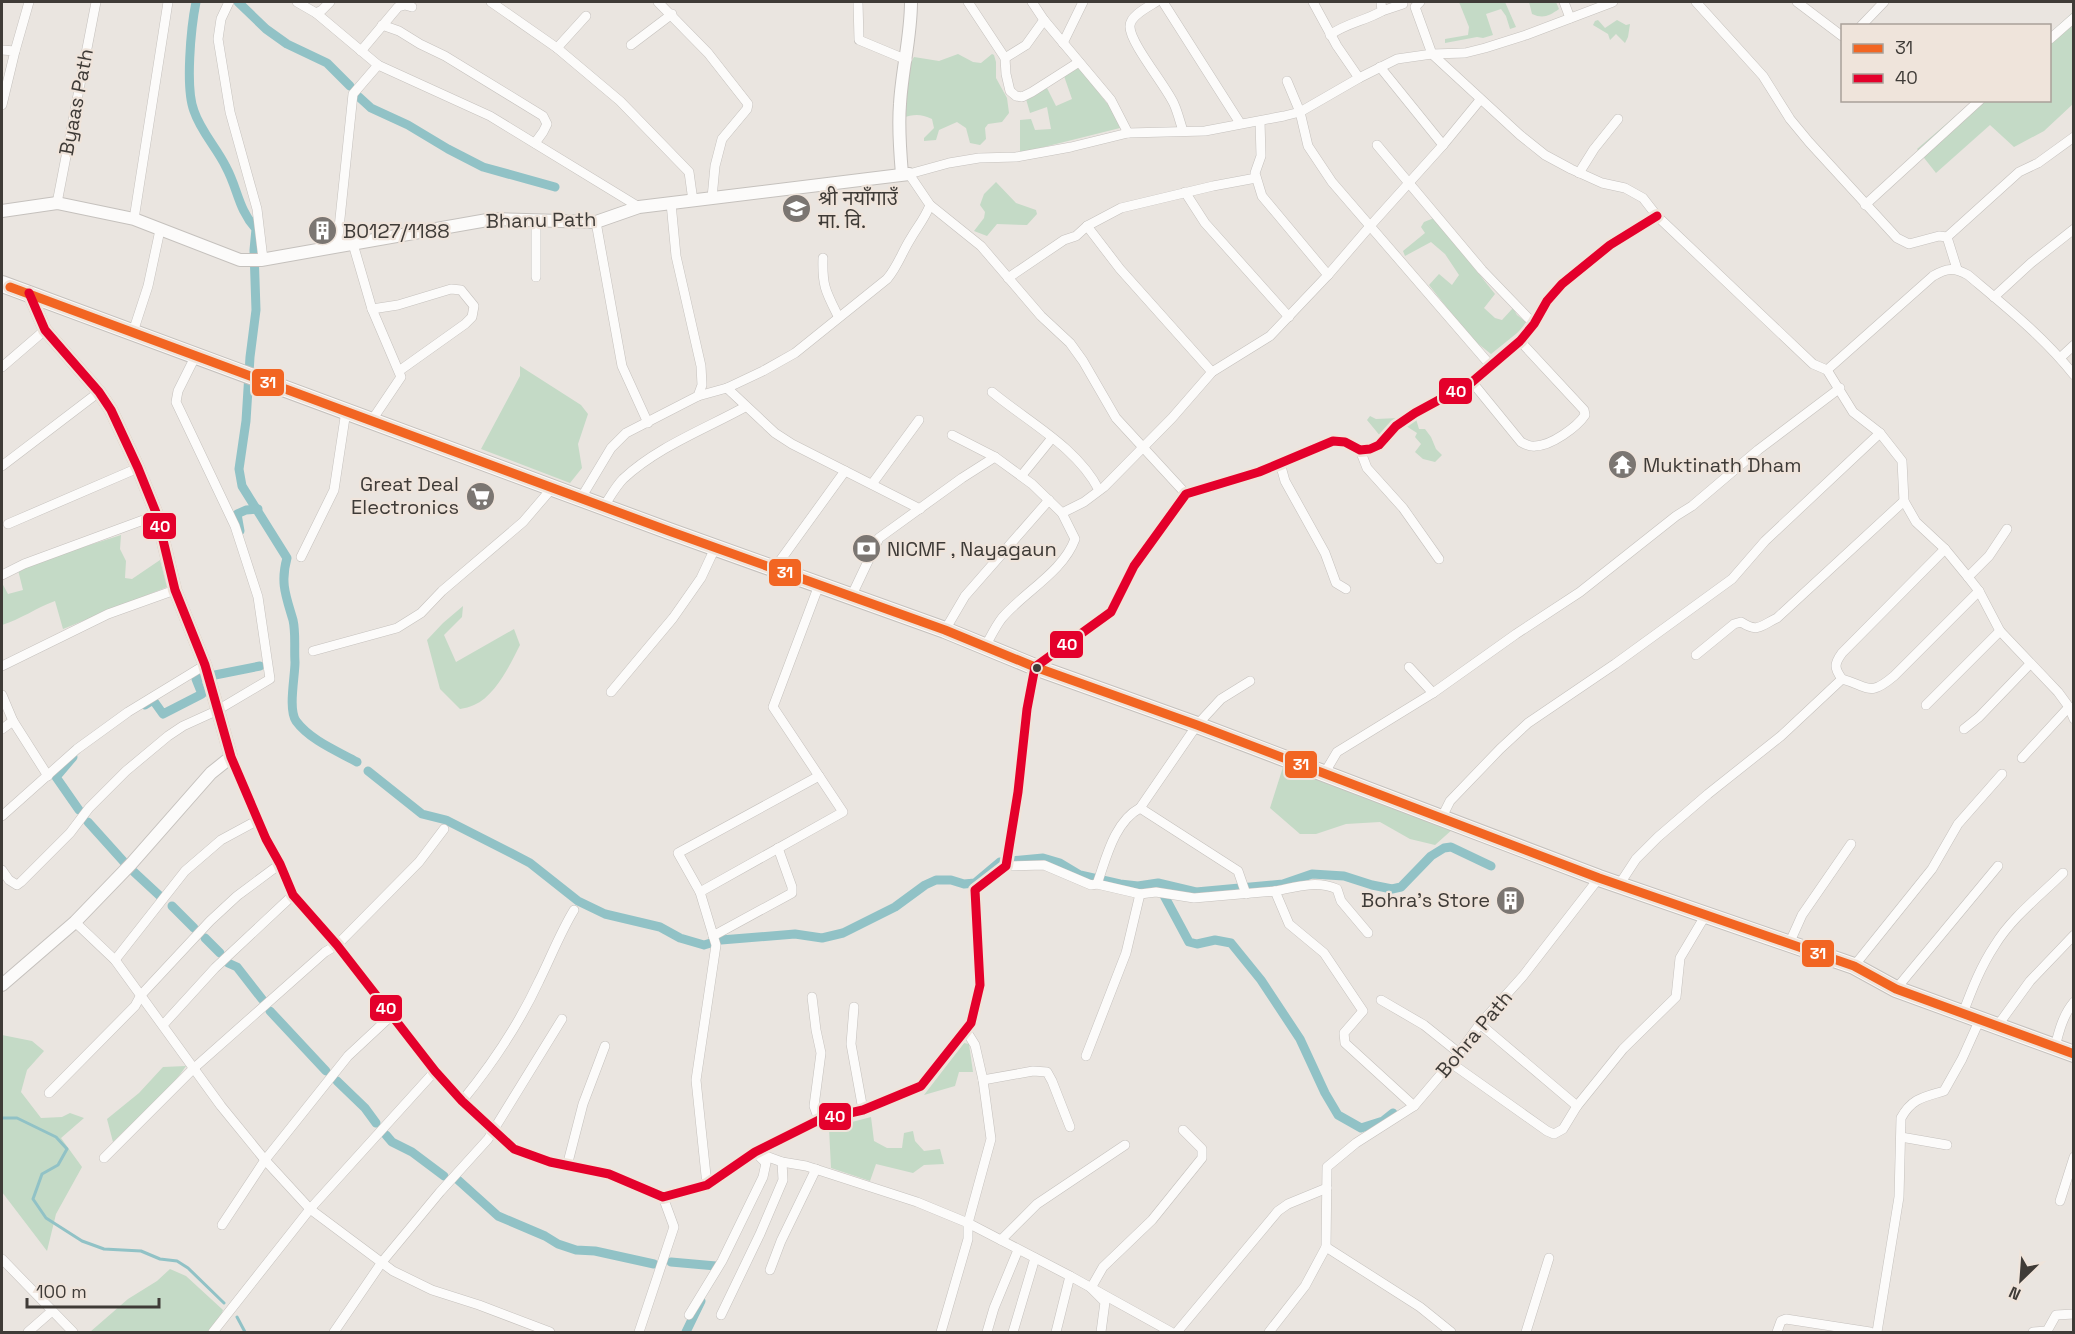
<svg xmlns="http://www.w3.org/2000/svg" width="2075" height="1334" viewBox="0 0 2075 1334" font-family="'Space Grotesk','Noto Sans Devanagari',sans-serif">
<style>
.green{fill:#c4dac6}
.lines{fill:none;stroke-linecap:round;stroke-linejoin:round}
.stream{stroke:#91c2c6;stroke-width:3}
.canal{stroke:#91c2c6;stroke-width:9}
.street-casing{stroke:#c5c1bd;stroke-width:10}
.secondary-casing{stroke:#c5c1bd;stroke-width:14}
.highway-casing{stroke:#c5c1bd;stroke-width:18}
.street{stroke:#fcfbfa;stroke-width:9}
.secondary{stroke:#fcfbfa;stroke-width:12}
.highway{stroke:#fcfbfa;stroke-width:16}
.bus-1-casing{stroke:#efe4db;stroke-width:14}
.bus-2-casing{stroke:#efe4db;stroke-width:14}
.bus-1{stroke:#f26522;stroke-width:9}
.bus-2{stroke:#e4002b;stroke-width:9}
.bus-dot{fill:#3f3b37;stroke:#efe4db;stroke-width:2}
.labels{text-anchor:middle;dominant-baseline:central;stroke-width:4.5;stroke-linejoin:round;paint-order:stroke}
.street-label{font-size:20px;fill:#3f3b37;stroke:#efe4db}
.poi-label{font-size:20px;fill:#3f3b37;stroke:#efe4db;text-anchor:start}
.line-badge{stroke:#efe4db;stroke-width:2}
.badge-label{font-size:16px;text-anchor:middle;font-weight:bold;fill:#fff}
</style>
<rect width="100%" height="100%" fill="#eae5e0"/>
<g class="green">
<path d="M1459 2H1505L1516 27 1510 29 1506 16 1501 9 1486 14 1493 35 1483 38 1477 37 1445 43V39L1468 35 1469 27Z"/>
<path d="M1529 2H1556L1559 9C1549 16 1543 19 1532 14Z"/>
<path d="M2073 12V104L2044 131 2014 147 1990 125 1936 173 1917 149 1973 101 2050 100V33Z"/>
<path d="M1598 20 1605 28 1617 20 1626 25 1630 24 1628 37 1625 43 1616 34 1610 40 1608 34 1593 25 1595 21Z"/>
<path d="M958 54 973 62 981 63 992 54 994 55 996 62V78L1007 98 1009 113 1002 122 988 124 985 128 986 139 980 145 970 143 966 128 957 122 939 130 936 140 924 141V138L934 128 932 119C921 114 914 114 902 118L907 69 914 57 939 61Z"/>
<path d="M1078 66 1113 111 1120 128 1020 153V120L1031 119 1035 130 1051 129 1047 107 1030 113 1026 99 1047 88 1056 106 1072 99 1064 76Z"/>
<path d="M996 182 1016 203 1036 210 1037 214 1027 225 997 224 987 236 974 231 984 218 985 212 980 205 984 194Z"/>
<path d="M1434 218 1495 294 1484 308 1495 318 1502 320 1513 308 1517 315 1526 322 1522 329 1491 354 1471 338 1429 285 1439 274 1452 285 1459 275 1445 254 1431 242 1405 256 1403 251 1425 233 1421 227 1424 222Z"/>
<path d="M520 366 581 405 588 414 578 444 582 468 570 483 481 449 520 376Z"/>
<path d="M1370 416 1376 419 1398 418 1381 437 1367 420Z"/>
<path d="M1416 419 1419 429H1425L1431 437 1436 449 1442 455 1435 462 1423 459 1415 452 1421 444 1415 437 1417 433 1403 424Z"/>
<path d="M121 535 120 549 126 561 125 578 132 579 160 560 167 587 63 629 55 601C36 608 21 619 2 625V583L8 594 23 590 18 570 55 556Z"/>
<path d="M463 606 462 617 444 635 456 662 514 629 520 645C510 665 495 696 474 705 470 707 465 708 460 709L440 689 427 640 443 623Z"/>
<path d="M1283 767 1318 775 1454 828 1435 845 1410 839 1380 822 1346 824 1316 834H1300L1270 808Z"/>
<path d="M2 1035 32 1041 44 1051 27 1070 21 1092 41 1118 62 1117 70 1113 84 1118 61 1138 82 1167 56 1214 47 1251 2 1192Z"/>
<path d="M964 1043 969 1044 973 1072H959L955 1086 924 1095Z"/>
<path d="M186 1066C165 1097 139 1116 113 1142L107 1119 139 1093 163 1067Z"/>
<path d="M871 1117 874 1141 887 1148H902L904 1133 913 1131 915 1141 924 1151 940 1149 944 1164 924 1165 913 1173 876 1164 870 1181 831 1168 829 1128Z"/>
<path d="M170 1269 186 1276 223 1310 219 1320 207 1332H90L128 1299 157 1281Z"/>
</g>
<g class="lines">
<g class="stream">
<path d="M2 1118H17L56 1137 67 1149 58 1165 42 1174 33 1199 46 1218 82 1241 104 1249 141 1251 160 1259 177 1261 188 1268 224 1303"/>
<path d="M237 1317 245 1332"/>
</g>
<g class="canal">
<path d="M196 2C191 27 185 88 194 111 201 132 217 148 226 167 238 189 238 209 256 229L254 250 256 310 250 357 246 421 239 469 242 486 287 558C280 583 286 596 293 620 296 633 294 649 295 662 295 677 288 709 296 721 310 740 337 751 357 762"/>
<path d="M238 2 266 29 287 44 327 63 350 86"/>
<path d="M359 97 371 108 408 125 448 149 483 167 555 187"/>
<path d="M240 531 237 514 246 510 258 509"/>
<path d="M215 675 260 666"/>
<path d="M145 705 153 700 163 714 202 694 196 679 201 678"/>
<path d="M73 757 56 777 79 810"/>
<path d="M368 771 422 814 446 820 511 853 530 863 578 901 605 914 660 927 680 938 704 945 721 940 795 934 822 938 843 933 895 907 925 885 936 880H951L964 884 975 883 1000 862 1043 858 1060 863 1080 875 1120 884 1138 886 1158 883 1196 892 1283 884 1312 874 1344 876 1372 885 1392 889 1401 887 1431 856 1444 848 1451 847 1491 866"/>
<path d="M88 822 124 862"/>
<path d="M134 872 161 897"/>
<path d="M1160 888 1189 942 1197 944 1215 940 1231 943 1261 980 1300 1039 1325 1093 1338 1115 1361 1128 1383 1121 1393 1113"/>
<path d="M172 906 194 928"/>
<path d="M205 938 220 953"/>
<path d="M228 963 237 967 262 999"/>
<path d="M270 1011 326 1071"/>
<path d="M337 1081 365 1108 376 1123"/>
<path d="M386 1135 392 1142 412 1152 444 1176"/>
<path d="M458 1180 498 1216 545 1236 558 1244 576 1250 595 1251 654 1264"/>
<path d="M671 1262 716 1266"/>
<path d="M686 1332 701 1301"/>
</g>
<defs>
<g id="street">
<path d="M229 2 221 19 218 39 230 112 257 209 263 259"/>
<path d="M297 2 316 13 378 65 490 116 639 207"/>
<path d="M491 2 557 48 620 101 689 172 693 201"/>
<path d="M658 2 708 53 748 104 747 109 722 139 715 166 712 198"/>
<path d="M858 2 859 40 907 60"/>
<path d="M968 2 1005 58 1006 74 1010 91 1016 96 1022 97 1032 92 1079 62"/>
<path d="M1032 2 1044 20 1111 100 1128 133"/>
<path d="M1156 2C1148 7 1129 16 1130 27 1130 43 1166 86 1174 104 1178 113 1180 122 1183 131"/>
<path d="M1163 2 1240 123"/>
<path d="M1313 2 1337 46 1359 78"/>
<path d="M1420 2 1415 7 1432 54 1520 135 1545 155 1571 169 1602 183 1625 188 1643 198 1657 216 1813 364 1827 370 1933 276C1947 268 1954 267 1968 275 2005 306 2044 337 2074 375"/>
<path d="M1564 2 1570 18"/>
<path d="M1696 2 1763 76 1790 119 1809 142 1897 238 1909 244 1939 236 1947 237 1957 269"/>
<path d="M1797 2 1842 36"/>
<path d="M1382 11 1403 4"/>
<path d="M316 13 322 10 330 2"/>
<path d="M382 25 399 31 420 44 445 56 543 116 547 124 543 132 535 143"/>
<path d="M1861 26 1884 2"/>
<path d="M1330 35C1346 23 1365 21 1382 11L1381 2"/>
<path d="M2050 39 2074 18"/>
<path d="M1063 43 1083 2"/>
<path d="M631 45 672 14"/>
<path d="M557 48 586 16"/>
<path d="M2 50 15 51 2 105"/>
<path d="M15 51 29 2"/>
<path d="M361 51 398 7 405 5 412 7"/>
<path d="M1005 58 1026 45 1044 20"/>
<path d="M1380 67 1443 145"/>
<path d="M1287 81 1300 112 1308 146 1332 182 1491 366"/>
<path d="M1260 121 1261 156 1255 173 1262 196 1328 275"/>
<path d="M1377 145 1482 270 1534 324"/>
<path d="M1579 173 1594 149 1618 119"/>
<path d="M1185 192 1205 223 1289 317"/>
<path d="M57 203 96 2"/>
<path d="M1865 205 1980 100"/>
<path d="M134 219 168 2"/>
<path d="M596 222 622 366 648 423"/>
<path d="M1087 226 1120 269 1212 372"/>
<path d="M1947 237 2019 172 2038 163 2074 137"/>
<path d="M353 244 372 309 401 377 372 420"/>
<path d="M337 247 353 94 378 65"/>
<path d="M823 258C822 286 826 292 838 316"/>
<path d="M536 277V221"/>
<path d="M1008 278 1064 240 1076 236 1087 226 1121 208 1213 186 1256 178"/>
<path d="M1994 297 2031 263 2074 229"/>
<path d="M372 309 398 305 451 289 461 290 474 306 472 317 465 324 399 371"/>
<path d="M133 332 148 286 160 230"/>
<path d="M2060 358 2074 345"/>
<path d="M2 367 45 330"/>
<path d="M1827 370 1853 412 1880 433 1902 461 1904 501 1916 522 1945 549 1968 577 1979 591 2000 631 2058 692 2069 707 2074 719"/>
<path d="M1472 382 1521 442C1525 444 1530 447 1535 446 1551 446 1577 427 1585 415L1584 410 1520 341"/>
<path d="M727 388 763 371 795 353 887 279C898 266 902 252 911 238 918 226 925 218 930 205"/>
<path d="M992 392C1028 422 1077 447 1099 490"/>
<path d="M698 396 727 388 775 433 792 444 920 509"/>
<path d="M952 435 995 457 1032 484 1062 513 1075 539C1063 572 1024 592 1002 618 995 627 990 638 985 647"/>
<path d="M1360 450 1367 468 1403 508 1439 559"/>
<path d="M1280 463 1285 481 1325 553 1336 583 1346 589"/>
<path d="M2 466 99 392"/>
<path d="M1022 475 1052 438"/>
<path d="M872 484 919 420"/>
<path d="M1186 494 1116 418 1083 361 1070 343 1041 316 981 246 930 205 909 174 949 163 979 158 1016 157 1071 147 1128 133 1205 131 1284 116 1300 112 1359 78 1397 59 1432 54 1465 53 1485 48 1526 35 1613 2"/>
<path d="M581 498 611 448 626 433 698 396 702 385 701 366 676 256 671 203"/>
<path d="M604 506C610 497 616 486 623 479 657 447 705 429 745 407"/>
<path d="M1062 513 1084 502 1104 487 1172 418 1212 372 1270 336 1328 275 1371 225 1443 145 1480 100"/>
<path d="M8 524 138 468"/>
<path d="M301 557 334 490 346 411"/>
<path d="M774 569 845 471"/>
<path d="M2 575 24 564 157 515"/>
<path d="M1968 577 1989 556 2007 529"/>
<path d="M851 597 879 538 962 478 995 457"/>
<path d="M945 630 965 596 1049 500"/>
<path d="M313 651 397 628 421 613 442 591 523 522 553 487"/>
<path d="M1696 655 1734 624 1741 622C1758 633 1760 626 1777 618L1904 501"/>
<path d="M2 666 108 614 175 590"/>
<path d="M1409 667 1433 693"/>
<path d="M1842 679C1834 668 1834 664 1842 653L1945 549"/>
<path d="M611 692 673 618 701 578 715 548"/>
<path d="M2 695 13 721 48 776"/>
<path d="M1926 705 2000 631"/>
<path d="M2 729 13 721"/>
<path d="M1964 729 1979 717 2030 664"/>
<path d="M231 757 266 839 280 864 293 895 337 945 435 1071 462 1101 514 1149 550 1162 609 1174 663 1197 707 1185 755 1152 819 1120 863 1110 921 1086 971 1023 980 985 975 890 1006 866 1018 792 1027 709 1035 667 1111 612 1134 566 1186 494 1259 472 1333 441 1345 442 1360 450 1370 449 1379 445 1396 426 1415 413 1472 382 1520 341 1534 324 1547 301 1562 284 1610 245 1657 216"/>
<path d="M2022 758 2069 707"/>
<path d="M1324 774 1337 752 1433 693 1516 634 1580 592 1676 516 1692 506 1758 450 1840 388"/>
<path d="M1140 808 1238 871 1246 894"/>
<path d="M2 816 77 749 128 712 205 665"/>
<path d="M1441 819 1450 801 1500 749 1528 723 1615 664 1732 579 1765 541 1880 433"/>
<path d="M1006 866 1044 865 1091 885 1097 884 1140 894 1156 892 1194 898 1275 891 1289 924 1324 953 1363 1011 1344 1033 1345 1043 1414 1106"/>
<path d="M2 870 9 880 17 885 21 882 70 833 89 808 126 771 168 736 183 726 216 711 270 679 258 597 235 526 176 402 178 391 196 355"/>
<path d="M1097 884C1106 859 1114 822 1140 808L1197 725 1221 699 1250 681"/>
<path d="M1619 885 1636 859 1658 837 1708 794 1781 736 1842 679C1870 687 1869 697 1894 676L1979 591"/>
<path d="M1275 891C1296 887 1316 880 1337 889L1341 901 1368 933"/>
<path d="M700 892 843 812 819 776"/>
<path d="M75 922 115 960 221 1106 265 1160 310 1209 393 1271 432 1290 479 1305 550 1332"/>
<path d="M713 936 792 893V887L778 848"/>
<path d="M1789 944 1802 915 1851 844"/>
<path d="M115 960 185 871 221 840 258 820"/>
<path d="M1854 966 1932 869 1958 824 2002 774"/>
<path d="M1896 989 1998 866"/>
<path d="M812 997 816 1030 821 1053 814 1106 819 1120"/>
<path d="M1381 1000 1424 1025 1459 1053"/>
<path d="M854 1007 851 1044 863 1110"/>
<path d="M1963 1013C1972 989 1981 966 1995 945 2012 917 2040 896 2063 873"/>
<path d="M1480 1024 1577 1106"/>
<path d="M163 1025 215 968 293 895"/>
<path d="M1998 1025 2030 981 2074 935"/>
<path d="M2055 1047C2059 1031 2063 1015 2074 1002"/>
<path d="M1086 1056 1126 953 1140 894"/>
<path d="M1451 1063 1547 1131 1554 1134 1563 1129 1577 1106 1623 1049 1676 997 1680 958 1705 916"/>
<path d="M983 1080 1033 1071 1047 1072 1052 1081 1070 1127"/>
<path d="M49 1093 135 1006 141 995 210 921 237 896 280 864"/>
<path d="M462 1101C493 1063 518 1026 539 981 551 957 560 933 574 910"/>
<path d="M1901 1137 1947 1145"/>
<path d="M104 1158 193 1069 325 952 337 945 419 862 444 829"/>
<path d="M567 1166 583 1104 605 1046"/>
<path d="M707 1185 696 1080 716 945 700 892 678 853 819 776 773 707 819 585"/>
<path d="M2060 1201 2074 1157"/>
<path d="M222 1225 265 1160 348 1056 392 1015"/>
<path d="M1001 1240 1037 1204 1125 1145"/>
<path d="M1326 1247 1420 1307 1451 1332"/>
<path d="M2 1259 73 1332"/>
<path d="M770 1270 781 1241 816 1169"/>
<path d="M689 1315 722 1261 763 1177 766 1163 755 1152 782 1162 806 1166 917 1202 968 1223 1070 1276 1171 1332"/>
<path d="M721 1315 760 1234 783 1180 782 1162"/>
<path d="M28 1332 52 1311"/>
<path d="M213 1332 310 1209 435 1071"/>
<path d="M334 1332 382 1262 440 1192 488 1139 562 1019"/>
<path d="M639 1332 674 1227 663 1197"/>
<path d="M941 1332 968 1239V1223L991 1139 983 1080 975 1045 965 1029"/>
<path d="M987 1332 994 1308 1018 1250"/>
<path d="M1013 1332 1035 1258"/>
<path d="M1056 1332 1070 1276"/>
<path d="M1101 1332 1105 1302 1091 1288 1103 1267 1152 1220 1202 1158V1149L1183 1130"/>
<path d="M1177 1332 1278 1211 1288 1204 1327 1188"/>
<path d="M1269 1332 1305 1286 1326 1247 1327 1167 1356 1143 1414 1106 1459 1053 1480 1024 1523 976 1599 878"/>
<path d="M1526 1332 1549 1258"/>
<path d="M1777 1332 1781 1321 1786 1319 1870 1332"/>
<path d="M1877 1332 1899 1197 1901 1118C1912 1098 1924 1097 1944 1091L1962 1059 1980 1019"/>
<path d="M2033 1332 2047 1331 2056 1315 2074 1314"/>
</g>
<g id="secondary">
<path d="M902 174C900 151 898 128 900 104 902 69 911 37 911 2"/>
<path d="M2 211 57 203 134 219 240 260H261L493 219 596 222 639 207 909 174"/>
<path d="M2 985 75 922 131 864 211 773 231 757 205 665 175 590 157 515 138 468 111 410 99 392 45 330 29 293"/>
</g>
<path id="highway" d="M2 284 669 531 945 630 1035 667 1197 725 1599 878 1854 966 1896 989 2074 1054"/>
</defs>
<use href="#street" class="street-casing"/>
<use href="#secondary" class="secondary-casing"/>
<use href="#highway" class="highway-casing"/>
<use href="#street" class="street"/>
<use href="#secondary" class="secondary"/>
<use href="#highway" class="highway"/>
<defs>
<path id="bus-1" d="M10 287 669 531 945 630 1035 667 1197 725 1599 878 1854 966 1896 989 2074 1054"/>
<path id="bus-2" d="M29 293 45 330 99 392 111 410 138 468 157 515 175 590 205 665 231 757 266 839 280 864 293 895 337 945 435 1071 462 1101 514 1149 550 1162 609 1174 663 1197 707 1185 755 1152 819 1120 863 1110 921 1086 971 1023 980 985 975 890 1006 866 1018 792 1027 709 1035 667 1111 612 1134 566 1186 494 1259 472 1333 441 1345 442 1360 450 1370 449 1379 445 1396 426 1415 413 1472 382 1520 341 1534 324 1547 301 1562 284 1610 245 1657 216"/>
</defs>
<use href="#bus-1" class="bus-1-casing"/>
<use href="#bus-2" class="bus-2-casing"/>
<use href="#bus-1" class="bus-1"/>
<use href="#bus-2" class="bus-2"/>
</g>
<defs>
<symbol id="school-disc" viewBox="-11 -11 22 22"><circle r="9.5" fill="#7b7672" stroke="#efe4db"/><path d="M0-5L7-2L0 1L-7-2ZM-4 1L0 2.5L4 1V4Q0 6-4 4Z" fill="#fff"/></symbol>
<symbol id="building-disc" viewBox="-11 -11 22 22"><circle r="9.5" fill="#7b7672" stroke="#efe4db"/><path d="M-4-6H4V6H1V3H-1V6H-4ZM-2.5-4.3h1.7v1.8h-1.7ZM.8-4.3h1.7v1.8H.8ZM-2.5-1h1.7V.8h-1.7ZM.8-1h1.7V.8H.8Z" fill="#fff"/></symbol>
<symbol id="temple-disc" viewBox="-11 -11 22 22"><circle r="9.5" fill="#7b7672" stroke="#efe4db"/><path d="M0-6L5-2H3V0L6.5 2.5H4V6H1.5V3h-3V6H-4V2.5H-6.5L-3 0V-2H-5Z" fill="#fff"/></symbol>
<symbol id="supermarket-disc" viewBox="-11 -11 22 22"><circle r="9.5" fill="#7b7672" stroke="#efe4db"/><path d="M-6-5.5h2.5l.6 2H6L4.5 2H-2.5L-4.4-4H-6ZM-1.5 3.2a1.3 1.3 0 1 0 .1 0ZM3 3.2a1.3 1.3 0 1 0 .1 0Z" fill="#fff"/></symbol>
<symbol id="bank-disc" viewBox="-11 -11 22 22"><circle r="9.5" fill="#7b7672" stroke="#efe4db"/><path d="M-6-4H6V4H-6ZM0-2.3a2.3 2.3 0 1 0 0 4.6a2.3 2.3 0 1 0 0-4.6Z" fill="#fff"/></symbol>
</defs>
<g fill-rule="evenodd">
<use href="#school-disc" x="780" y="192" width="33" height="33"/>
<use href="#building-disc" x="306" y="214" width="33" height="33"/>
<use href="#temple-disc" x="1606" y="448" width="33" height="33"/>
<use href="#supermarket-disc" x="464" y="480" width="33" height="33"/>
<use href="#bank-disc" x="850" y="532" width="33" height="33"/>
<use href="#building-disc" x="1494" y="884" width="33" height="33"/>
</g>
<circle class="bus-dot" cx="1037" cy="668" r="5"/>
<g class="labels">
<g class="street-label">
<text transform="translate(76 102) rotate(-79)">Byaas Path</text>
<text transform="translate(541 220) rotate(-1)">Bhanu Path</text>
<text transform="translate(1474 1034) rotate(-50)">Bohra Path</text>
</g>
<g class="poi-label">
<text x="818" y="198">श्री नयाँगाउँ<tspan x="818" dy="23">मा. वि.</tspan></text>
<text x="343" y="231">B0127/1188</text>
<text x="1643" y="465">Muktinath Dham</text>
<text x="459" y="484" text-anchor="end">Great Deal<tspan x="459" dy="23">Electronics</tspan></text>
<text x="887" y="549">NICMF , Nayagaun</text>
<text x="1490" y="900" text-anchor="end">Bohra's Store</text>
</g>
</g>
<g class="line-badge">
<rect x="251" y="368" width="34" height="29" rx="6" fill="#f26522"/>
<rect x="1438" y="377" width="35" height="28" rx="6" fill="#e4002b"/>
<rect x="142" y="512" width="35" height="28" rx="6" fill="#e4002b"/>
<rect x="768" y="558" width="34" height="29" rx="6" fill="#f26522"/>
<rect x="1049" y="630" width="35" height="29" rx="6" fill="#e4002b"/>
<rect x="1284" y="750" width="34" height="29" rx="6" fill="#f26522"/>
<rect x="1801" y="939" width="34" height="29" rx="6" fill="#f26522"/>
<rect x="369" y="994" width="34" height="28" rx="6" fill="#e4002b"/>
<rect x="818" y="1102" width="34" height="29" rx="6" fill="#e4002b"/>
</g>
<g class="badge-label">
<text x="268" y="388">31</text>
<text x="1456" y="397">40</text>
<text x="160" y="532">40</text>
<text x="785" y="578">31</text>
<text x="1067" y="650">40</text>
<text x="1301" y="770">31</text>
<text x="1818" y="959">31</text>
<text x="386" y="1014">40</text>
<text x="835" y="1122">40</text>
</g>
<rect width="2075" height="1334" fill="none" stroke="#3f3b37" stroke-width="6"/>
<rect x="1841" y="24" width="210" height="78" fill="#efe4db" stroke="#a9a099" stroke-width="1.5"/>
<rect x="1853" y="44" width="30" height="9" fill="#f26522" stroke="#a9a099" stroke-width="1.5"/>
<text x="1895" y="54" font-size="18" fill="#3f3b37">31</text>
<rect x="1853" y="74" width="30" height="9" fill="#e4002b" stroke="#a9a099" stroke-width="1.5"/>
<text x="1895" y="84" font-size="18" fill="#3f3b37">40</text>
<g transform="translate(2021 1280) rotate(205)" stroke="#efe4db" stroke-width="4.5" paint-order="stroke">
<path d="M0-4.5L10 22L0 15L-10 22Z" fill="#3f3b37"/>
<text y="-9" font-size="16" font-weight="bold" text-anchor="middle" fill="#3f3b37">N</text>
</g>
<path d="M27 1298v9h132v-9" fill="none" stroke="#3f3b37" stroke-width="3"/>
<text x="36" y="1298" font-size="18" fill="#3f3b37" stroke="#efe4db" stroke-width="4.5" paint-order="stroke">100 m</text>
</svg>
